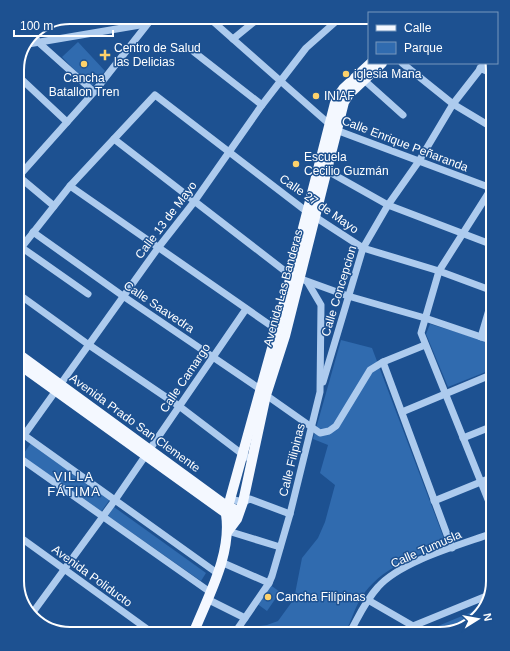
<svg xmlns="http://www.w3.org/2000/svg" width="510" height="651" viewBox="0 0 510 651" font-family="Arial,sans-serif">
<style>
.green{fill:#306baf}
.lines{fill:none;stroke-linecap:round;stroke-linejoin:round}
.minor{stroke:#adcbee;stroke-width:7}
.major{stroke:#f4f8ff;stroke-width:10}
.poi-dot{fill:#fed26b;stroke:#1d5191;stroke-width:1.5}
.labels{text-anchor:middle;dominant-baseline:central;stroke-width:3;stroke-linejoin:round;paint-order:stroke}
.poi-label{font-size:12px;fill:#fff;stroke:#1d5191;text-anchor:start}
.street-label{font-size:12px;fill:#fff;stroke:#1d5191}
.neighbourhood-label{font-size:13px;letter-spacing:1px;fill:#fff;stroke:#1d5191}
.rim{fill:none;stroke:#fff;stroke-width:2}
</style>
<rect width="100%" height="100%" fill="#1d5191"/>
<g class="green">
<path d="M78 42 105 71 91 87 62 57Z"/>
<path d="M430 324 479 339 493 346V369L448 387 426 334Z"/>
<path d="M341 340 372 348 446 544C415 556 380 568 361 598 354 609 351 623 344 634H241L246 628 267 625 278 621 294 599 302 558 318 538 325 522 335 485 320 473 328 445 313 439Z"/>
<path d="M31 443 110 499 101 512 22 456Z"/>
<path d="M114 507 206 573 201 581 108 516Z"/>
<path d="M269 584 280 592 267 611 256 603Z"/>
<path d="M486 606 469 625 438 626Z"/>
</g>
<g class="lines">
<g class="minor">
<path d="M208 17 336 130 491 188"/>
<path d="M367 17 369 20"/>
<path d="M34 31 37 41 94 92"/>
<path d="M233 39 260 17"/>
<path d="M28 44 146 24"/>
<path d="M194 52 262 105"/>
<path d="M402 63 453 104 493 128"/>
<path d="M480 68 493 74"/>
<path d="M17 75 67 122"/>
<path d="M364 80 403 115"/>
<path d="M114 139 290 275 348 296 425 318 493 341"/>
<path d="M324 169 388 205 493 245"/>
<path d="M17 175 54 206"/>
<path d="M19 176 94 92 153 17"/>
<path d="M70 186 280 332"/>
<path d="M33 232 123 296 260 389 266 395 320 433 329 431 336 426 370 370 383 362 425 345"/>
<path d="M17 235 25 242"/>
<path d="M21 247 88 294"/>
<path d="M17 253 70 186 155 95 306 211 363 248 439 271 493 291"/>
<path d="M17 293 89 345 179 406 246 457"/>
<path d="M481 337 493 296"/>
<path d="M383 362 452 548"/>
<path d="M323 382 363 248 388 205 419 161 453 104 485 63"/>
<path d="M402 412 493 374"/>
<path d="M24 435 217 573"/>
<path d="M463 438 493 426"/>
<path d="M17 445 158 248 194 202 262 105 306 48 341 17"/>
<path d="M17 456 210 592"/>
<path d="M230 499 243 502 250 499 290 514"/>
<path d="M434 501 493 477"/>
<path d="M493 512 421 333 439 271 493 186"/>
<path d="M228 531 280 547"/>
<path d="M17 535 154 634"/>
<path d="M221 562 269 583"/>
<path d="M207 599 245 618"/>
<path d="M368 600 413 626"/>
<path d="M31 615 115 500 246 309"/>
<path d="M413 626 489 595"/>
<path d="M410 633 449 631"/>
<path d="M234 634 269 583 272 576 290 514 320 392 321 305 308 283"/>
<path d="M349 634C358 618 365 601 378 587 401 561 460 545 493 533"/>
</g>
<g class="major">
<path d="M17 353 228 507 234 509"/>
<path d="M17 363 230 516"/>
<path d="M228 531 237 519 243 502 266 395 285 336 344 102 349 94 382 63"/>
<path d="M193 634C208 596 232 555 226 514L277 330 336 99 343 89 371 63"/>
</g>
</g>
<g class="poi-dot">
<path d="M103 49h4v4h4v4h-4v4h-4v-4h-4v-4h4z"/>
<circle cx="84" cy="64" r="4"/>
<circle cx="346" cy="74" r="4"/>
<circle cx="316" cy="96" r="4"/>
<circle cx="296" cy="164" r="4"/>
<circle cx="268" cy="597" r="4"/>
</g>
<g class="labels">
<g class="poi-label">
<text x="114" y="48">Centro de Salud<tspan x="114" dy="14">las Delicias</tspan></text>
<text x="354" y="74">iglesia Mana</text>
<text x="84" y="78" text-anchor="middle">Cancha<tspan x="84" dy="14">Batallon Tren</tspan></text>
<text x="324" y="96">INIAF</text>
<text x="304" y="157">Escuela<tspan x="304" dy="14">Cecilio Guzmán</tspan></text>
<text x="276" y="597">Cancha Filípinas</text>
</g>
<g class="street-label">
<text transform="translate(405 144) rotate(21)">Calle Enrique Peñaranda</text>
<text transform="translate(319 204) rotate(35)">Calle 27 de Mayo</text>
<text transform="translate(166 220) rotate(-53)">Calle 13 de Mayo</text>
<text transform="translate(283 288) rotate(-75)">Avenida Las Banderas</text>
<text transform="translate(339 291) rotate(-73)">Calle Concepcion</text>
<text transform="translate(159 307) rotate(34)">Calle Saavedra</text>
<text transform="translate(185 378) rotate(-56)">Calle Camargo</text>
<text transform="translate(135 423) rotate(36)">Avenida Prado San Clemente</text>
<text transform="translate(292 460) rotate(-76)">Calle Filipinas</text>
<text transform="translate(426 549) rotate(-24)">Calle Tumusla</text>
<text transform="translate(92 576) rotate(36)">Avenida Poliducto</text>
</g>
<g class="neighbourhood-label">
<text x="74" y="476">VILLA<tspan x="74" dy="15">FÁTIMA</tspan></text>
</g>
</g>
<path d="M0 0H510V651H0ZM70 24H440A46 46 0 0 1 486 70V581A46 46 0 0 1 440 627H70A46 46 0 0 1 24 581V70A46 46 0 0 1 70 24Z" fill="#1d5191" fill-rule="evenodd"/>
<path class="rim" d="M70 24H440A46 46 0 0 1 486 70V581A46 46 0 0 1 440 627H70A46 46 0 0 1 24 581V70A46 46 0 0 1 70 24Z"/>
<rect x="368" y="12" width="130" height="52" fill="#1d5191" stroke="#7797bd"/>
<rect x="376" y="25" width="20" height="6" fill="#f4f8ff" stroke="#7797bd"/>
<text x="404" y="32" font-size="12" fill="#ffffff">Calle</text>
<rect x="376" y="42" width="20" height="12" fill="#306baf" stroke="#7797bd"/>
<text x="404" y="52" font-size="12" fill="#ffffff">Parque</text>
<g transform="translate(478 619) rotate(79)" stroke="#1d5191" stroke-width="3" paint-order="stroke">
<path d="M0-3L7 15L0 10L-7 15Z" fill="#ffffff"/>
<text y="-6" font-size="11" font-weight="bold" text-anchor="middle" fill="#ffffff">N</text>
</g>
<path d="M14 30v6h99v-6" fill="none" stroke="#ffffff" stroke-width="2"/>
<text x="20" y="30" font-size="12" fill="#ffffff" stroke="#1d5191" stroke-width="3" paint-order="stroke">100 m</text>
</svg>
